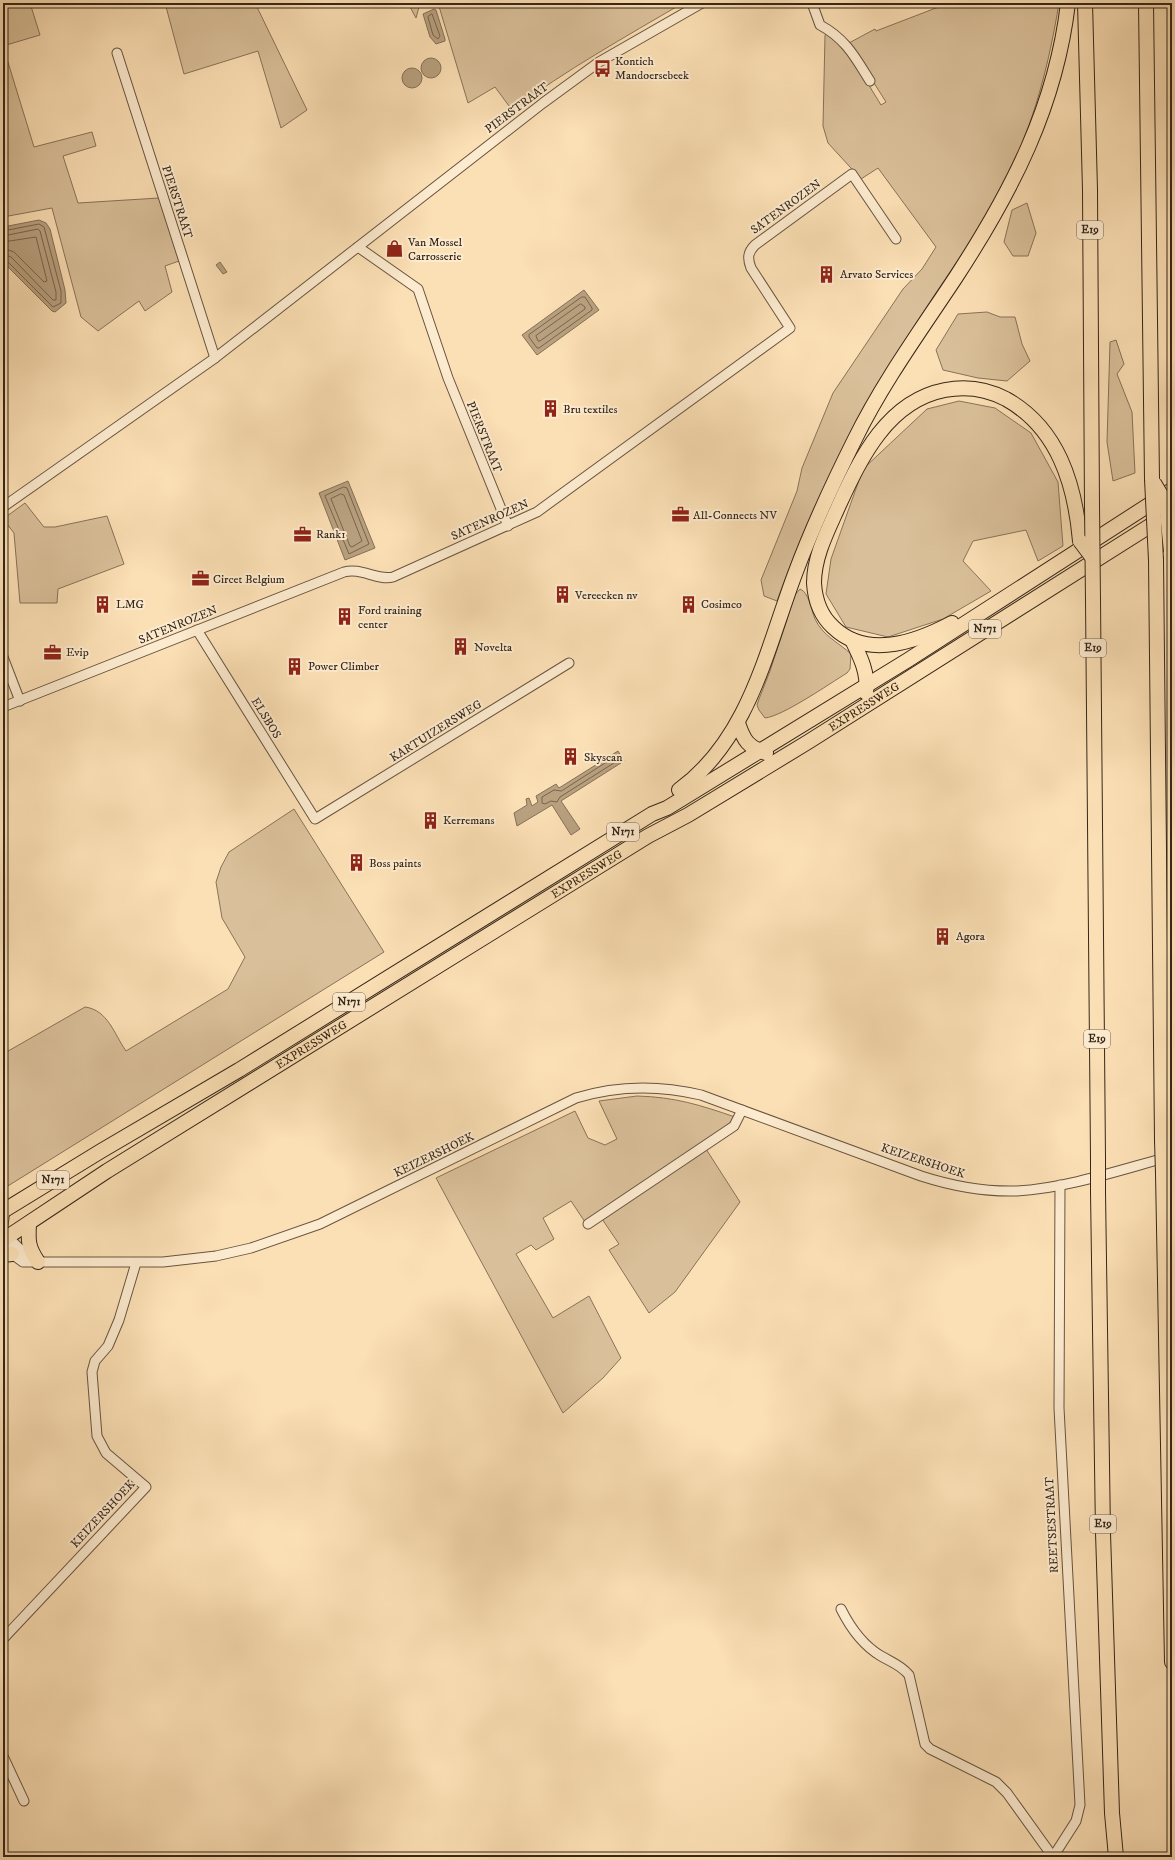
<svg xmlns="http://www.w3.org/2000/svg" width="1175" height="1860" viewBox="0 0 1175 1860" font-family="'IM FELL DW Pica',serif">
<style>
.green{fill:#dac09a;stroke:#88735a}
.water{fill:#b9a180;stroke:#857057}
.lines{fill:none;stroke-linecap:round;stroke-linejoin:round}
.shore{stroke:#78644c;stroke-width:1}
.minor-casing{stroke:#685440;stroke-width:11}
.highway-casing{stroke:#362619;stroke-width:16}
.minor{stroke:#fdebcf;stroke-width:9}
.highway{stroke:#fce0b5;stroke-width:14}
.highway-bridge-casing{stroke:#362619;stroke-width:16;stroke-linecap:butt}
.highway-bridge{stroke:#fce0b5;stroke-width:14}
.labels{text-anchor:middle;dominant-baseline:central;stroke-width:4;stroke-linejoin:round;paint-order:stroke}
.shield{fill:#fdebcf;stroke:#726150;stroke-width:1}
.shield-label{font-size:11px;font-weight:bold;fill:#362619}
.poi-label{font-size:12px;fill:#362619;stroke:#fdebcf;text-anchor:start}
.street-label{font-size:12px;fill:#362619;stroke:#fdebcf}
</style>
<rect width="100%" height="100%" fill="#fce0b5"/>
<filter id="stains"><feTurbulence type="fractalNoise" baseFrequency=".005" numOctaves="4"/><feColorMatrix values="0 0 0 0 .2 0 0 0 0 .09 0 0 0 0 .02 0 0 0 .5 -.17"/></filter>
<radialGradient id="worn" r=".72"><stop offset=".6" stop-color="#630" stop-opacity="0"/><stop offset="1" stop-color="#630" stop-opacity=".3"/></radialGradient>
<g class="green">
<path d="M3 3H30L40 35 3 46 34 147 92 132 96 146 63 156 78 203 159 198 179 261 165 266 172 292 145 311 139 301 98 331 81 317 52 208 3 217Z"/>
<path d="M165 3H255L307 110 281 128 258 51 184 74Z"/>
<path d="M408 3H420L416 18Z"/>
<path d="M438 3H683C625 37 566 70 512 110L495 87 468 103Z"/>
<path d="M949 3H1059C1049 64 1034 124 1006 179 974 243 928 300 891 363 845 439 807 517 777 601L764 596 761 580 797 491 802 468 833 393 903 289 922 269 936 247 878 168 861 179 828 143 823 126 825 35 828 32 843 43 881 105 886 102 849 43 875 29 876 31Z"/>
<path d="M1027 203 1036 233 1028 256H1013L1004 242 1012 210Z"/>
<path d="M987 312 1000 317H1015L1022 344 1030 361 1007 381 978 378 943 370 936 350 958 314Z"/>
<path d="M1116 340 1124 364 1117 374 1132 412 1135 473 1113 481 1107 442 1110 342Z"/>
<path d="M959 401 995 408 1031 433 1058 482 1063 546 1038 561 1026 530 973 541 963 561 991 591 943 619 888 637 846 627 826 594 831 559 863 469 927 409Z"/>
<path d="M25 503 44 527H55L107 516 124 564 58 589 57 603H20L14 533 3 519Z"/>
<path d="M800 589C809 592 811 610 815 619 823 636 838 642 851 654L850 669 847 673C829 684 783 716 765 718L759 710 757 705 759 699 770 671 795 595Z"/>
<path d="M294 809 384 952 3 1189V1054L85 1007C108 1010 114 1034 126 1051L228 989 245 957 222 918 216 882 221 867 229 852Z"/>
<path d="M637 1096C675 1097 700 1105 735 1117L719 1134 585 1222 571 1201 543 1218 554 1239 536 1250 531 1245 516 1254 553 1318 589 1296 621 1358 603 1378 563 1413 436 1178 575 1111 588 1138 605 1145 617 1139 599 1101Z"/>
<path d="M706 1149 740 1202 675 1292 649 1313 609 1250 619 1244 602 1219Z"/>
</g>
<g class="water">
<path d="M434 9 436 10 445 39V41L436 44 430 37 423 14Z"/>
<circle cx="431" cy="68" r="10"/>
<circle cx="412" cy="78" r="10"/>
<path d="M39 220 46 223 50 229 65 290 66 303 55 312 52 311 3 262V227Z"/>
<path d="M220 262 227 272 223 274 216 265Z"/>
<path d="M584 290 599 310 537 355 522 335Z"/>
<path d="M348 481 375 548 345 560 319 493Z"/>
<path d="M618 751 624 761 561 801 580 829 571 835 552 805 517 826 514 813 527 805 526 799 529 798 532 806 538 802 536 796 556 784 559 788Z"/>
</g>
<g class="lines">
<g class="shore">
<path d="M432 14 440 36 438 39 433 35 428 17Z"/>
<path d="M3 231 39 224 44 227 61 291V303L53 307 7 261 3 259"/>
<path d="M3 236 38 229 40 231 56 292V300H53L11 257 3 254"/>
<path d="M3 242 36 237 47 281 44 282 14 252 3 248"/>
<path d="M582 297H585L592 308V310L539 348H537L529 337V335Z"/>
<path d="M581 304 585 307V309L540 341H538L536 336Z"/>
<path d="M344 487 347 488 369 544 349 554 325 496Z"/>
<path d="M341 494 344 495 362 541 352 547 350 546 331 499Z"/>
<path d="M615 757 618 758 617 761 560 797 557 802 551 801 545 804 542 803V797L554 790 561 791Z"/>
</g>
<defs>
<g id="minor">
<path d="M812 3 820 25C846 39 855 57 870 81"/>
<path d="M117 53 215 358"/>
<path d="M358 247 418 289 448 378 508 526"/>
<path d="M3 507 215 358 543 103 599 62 702 3"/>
<path d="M197 630 315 819 569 663"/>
<path d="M3 657 20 701"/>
<path d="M3 707 344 572C361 567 377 581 393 577L537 512 790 328 751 268C747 258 748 252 755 245L852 174 896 239"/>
<path d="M588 1224 734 1126 742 1110"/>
<path d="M3 1226 5 1210"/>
<path d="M3 1232 24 1253 35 1260"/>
<path d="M3 1243 12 1254 23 1262H163L216 1256 251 1248 320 1224 576 1098C618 1085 659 1085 701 1095L921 1176C952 1186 984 1192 1017 1191 1068 1188 1123 1169 1172 1156"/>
<path d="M841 1609C850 1627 864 1646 881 1656 891 1662 901 1665 909 1675L925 1744 930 1749 996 1782 1007 1793 1053 1857"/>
<path d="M3 1639 146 1487 106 1453 97 1436 92 1372 95 1361 108 1346 119 1320 136 1263"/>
<path d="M3 1756 24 1801"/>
<path d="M1053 1857 1076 1821 1080 1805 1059 1408 1060 1185"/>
</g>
<g id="highway">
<path d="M1085 3 1090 190 1092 506"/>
<path d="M1146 3 1152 479"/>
<path d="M1156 560 1162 1140"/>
<path d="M1093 600 1098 1158"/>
<path d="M952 623C916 642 867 660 833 627 821 616 815 600 814 583 814 556 828 530 839 505 861 457 888 401 945 390 966 386 987 389 1006 399 1058 428 1075 484 1080 541"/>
<path d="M852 640C860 656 869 674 866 693"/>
<path d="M738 723C744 741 748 747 766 753"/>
<path d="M679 790C749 739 766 651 795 574 812 528 833 483 855 439 883 382 921 330 956 277 1012 191 1056 106 1068 3"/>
<path d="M1163 1173 1172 1662"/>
<path d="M1098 1192 1103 1533 1112 1813 1116 1857"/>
<path d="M3 1211 101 1151 239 1070 652 814 667 808 908 660 1172 490"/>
<path d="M29 1224C28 1241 28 1247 38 1262"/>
<path id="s1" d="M3 1240 107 1171 648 836 688 815 808 742 1164 517"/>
<path d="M3 1255 12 1254"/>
</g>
</defs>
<use href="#minor" class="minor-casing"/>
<use href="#highway" class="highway-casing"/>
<use href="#minor" class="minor"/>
<use href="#highway" class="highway"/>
<defs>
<g id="highway-bridge">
<path d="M1152 479 1156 560"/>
<path d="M1154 483 1166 503 1171 551"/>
<path d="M1092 506 1093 600"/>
<path d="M1080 541 1092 557"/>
<path d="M1162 1140 1163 1173"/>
<path d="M1098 1158V1192"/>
</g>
</defs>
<use href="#highway-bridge" class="highway-bridge-casing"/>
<use href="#highway-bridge" class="highway-bridge"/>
</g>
<defs>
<symbol id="bus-bare" viewBox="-9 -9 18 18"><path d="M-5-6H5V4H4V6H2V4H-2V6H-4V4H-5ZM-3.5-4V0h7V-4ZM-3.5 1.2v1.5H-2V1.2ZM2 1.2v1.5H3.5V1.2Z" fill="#8f2418" stroke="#fdebcf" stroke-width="2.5" paint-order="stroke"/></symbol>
<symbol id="shop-bare" viewBox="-9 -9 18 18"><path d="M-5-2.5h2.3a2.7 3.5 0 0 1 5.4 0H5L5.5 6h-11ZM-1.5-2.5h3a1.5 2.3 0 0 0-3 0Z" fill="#8f2418" stroke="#fdebcf" stroke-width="2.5" paint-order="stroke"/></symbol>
<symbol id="building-bare" viewBox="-9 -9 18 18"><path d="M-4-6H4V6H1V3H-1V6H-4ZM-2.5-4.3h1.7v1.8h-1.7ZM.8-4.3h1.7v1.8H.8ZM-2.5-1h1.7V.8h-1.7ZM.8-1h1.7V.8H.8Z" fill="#8f2418" stroke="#fdebcf" stroke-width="2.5" paint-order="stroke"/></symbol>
<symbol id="office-bare" viewBox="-9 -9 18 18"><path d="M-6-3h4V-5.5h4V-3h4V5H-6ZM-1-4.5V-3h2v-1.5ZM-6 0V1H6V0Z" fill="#8f2418" stroke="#fdebcf" stroke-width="2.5" paint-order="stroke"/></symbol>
</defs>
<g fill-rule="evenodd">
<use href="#bus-bare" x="590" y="56" width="25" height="25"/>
<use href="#shop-bare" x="382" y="236" width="25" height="25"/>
<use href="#building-bare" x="814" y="262" width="25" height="25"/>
<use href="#building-bare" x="538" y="396" width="25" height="25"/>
<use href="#office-bare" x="668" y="502" width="25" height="25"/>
<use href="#office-bare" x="290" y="522" width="25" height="25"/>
<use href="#office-bare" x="188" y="566" width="25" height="25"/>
<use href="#building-bare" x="550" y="582" width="25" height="25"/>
<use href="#building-bare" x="90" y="592" width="25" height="25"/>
<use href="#building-bare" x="676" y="592" width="25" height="25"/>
<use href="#building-bare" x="332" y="604" width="25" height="25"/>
<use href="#building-bare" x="448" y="634" width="25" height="25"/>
<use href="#office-bare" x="40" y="640" width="25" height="25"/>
<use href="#building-bare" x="282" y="654" width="25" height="25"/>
<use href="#building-bare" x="558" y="744" width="25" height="25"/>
<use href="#building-bare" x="418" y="808" width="25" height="25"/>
<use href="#building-bare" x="344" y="850" width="25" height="25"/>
<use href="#building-bare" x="930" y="924" width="25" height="25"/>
</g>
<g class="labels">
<g class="shield">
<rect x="1077" y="221" width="26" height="18" rx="3"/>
<rect x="969" y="620" width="32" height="18" rx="3"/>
<rect x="1080" y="639" width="26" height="18" rx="3"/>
<rect x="607" y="823" width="32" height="18" rx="3"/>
<rect x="333" y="993" width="32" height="18" rx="3"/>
<rect x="1084" y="1030" width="26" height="18" rx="3"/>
<rect x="37" y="1171" width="32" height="18" rx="3"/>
<rect x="1090" y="1515" width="26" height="18" rx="3"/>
</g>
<g class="shield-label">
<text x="1090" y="230">E19</text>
<text x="985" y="629">N171</text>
<text x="1093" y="648">E19</text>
<text x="623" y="832">N171</text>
<text x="349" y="1002">N171</text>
<text x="1097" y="1039">E19</text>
<text x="53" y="1180">N171</text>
<text x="1103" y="1524">E19</text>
</g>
<g class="poi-label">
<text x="615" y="61">Kontich<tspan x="615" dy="14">Mandoersebeek</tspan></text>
<text x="408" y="242">Van Mossel<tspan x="408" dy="14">Carrosserie</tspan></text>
<text x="840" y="274">Arvato Services</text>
<text x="563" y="409">Bru textiles</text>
<text x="693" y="515">All-Connects NV</text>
<text x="316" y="534">Rank1</text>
<text x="213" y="579">Circet Belgium</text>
<text x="575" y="595">Vereecken nv</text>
<text x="116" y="604">LMG</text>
<text x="701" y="604">Cosimco</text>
<text x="358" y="610">Ford training<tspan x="358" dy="14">center</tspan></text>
<text x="474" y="647">Novelta</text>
<text x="66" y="652">Evip</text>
<text x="308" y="666">Power Climber</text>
<text x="584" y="757">Skyscan</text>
<text x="443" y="820">Kerremans</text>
<text x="369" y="863">Boss paints</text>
<text x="956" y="936">Agora</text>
</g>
<g class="street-label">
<text transform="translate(517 108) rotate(-37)">PIERSTRAAT</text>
<text transform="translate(177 202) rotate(72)">PIERSTRAAT</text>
<text transform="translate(786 207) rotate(-36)">SATENROZEN</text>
<text transform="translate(484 437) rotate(68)">PIERSTRAAT</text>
<text transform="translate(490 520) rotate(-24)">SATENROZEN</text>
<text transform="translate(178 625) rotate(-22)">SATENROZEN</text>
<text stroke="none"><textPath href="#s1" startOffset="1013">EXPRESSWEG</textPath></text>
<text transform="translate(266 718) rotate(58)">ELSBOS</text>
<text transform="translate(436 731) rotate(-32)">KARTUIZERSWEG</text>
<text stroke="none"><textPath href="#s1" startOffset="689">EXPRESSWEG</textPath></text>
<text stroke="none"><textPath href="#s1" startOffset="365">EXPRESSWEG</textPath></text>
<text transform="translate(434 1155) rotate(-26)">KEIZERSHOEK</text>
<text transform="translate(923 1161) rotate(18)">KEIZERSHOEK</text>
<text transform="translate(103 1514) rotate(-47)">KEIZERSHOEK</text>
<text transform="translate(1052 1525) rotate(-93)">REETSESTRAAT</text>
</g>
</g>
<rect width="1175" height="1860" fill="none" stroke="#fce0b5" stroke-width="16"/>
<rect x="4" y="4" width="1167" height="1852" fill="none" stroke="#362619" stroke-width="2"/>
<rect x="8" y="8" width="1159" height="1844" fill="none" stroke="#362619"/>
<rect width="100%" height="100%" filter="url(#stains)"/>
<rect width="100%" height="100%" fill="url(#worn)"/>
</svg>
